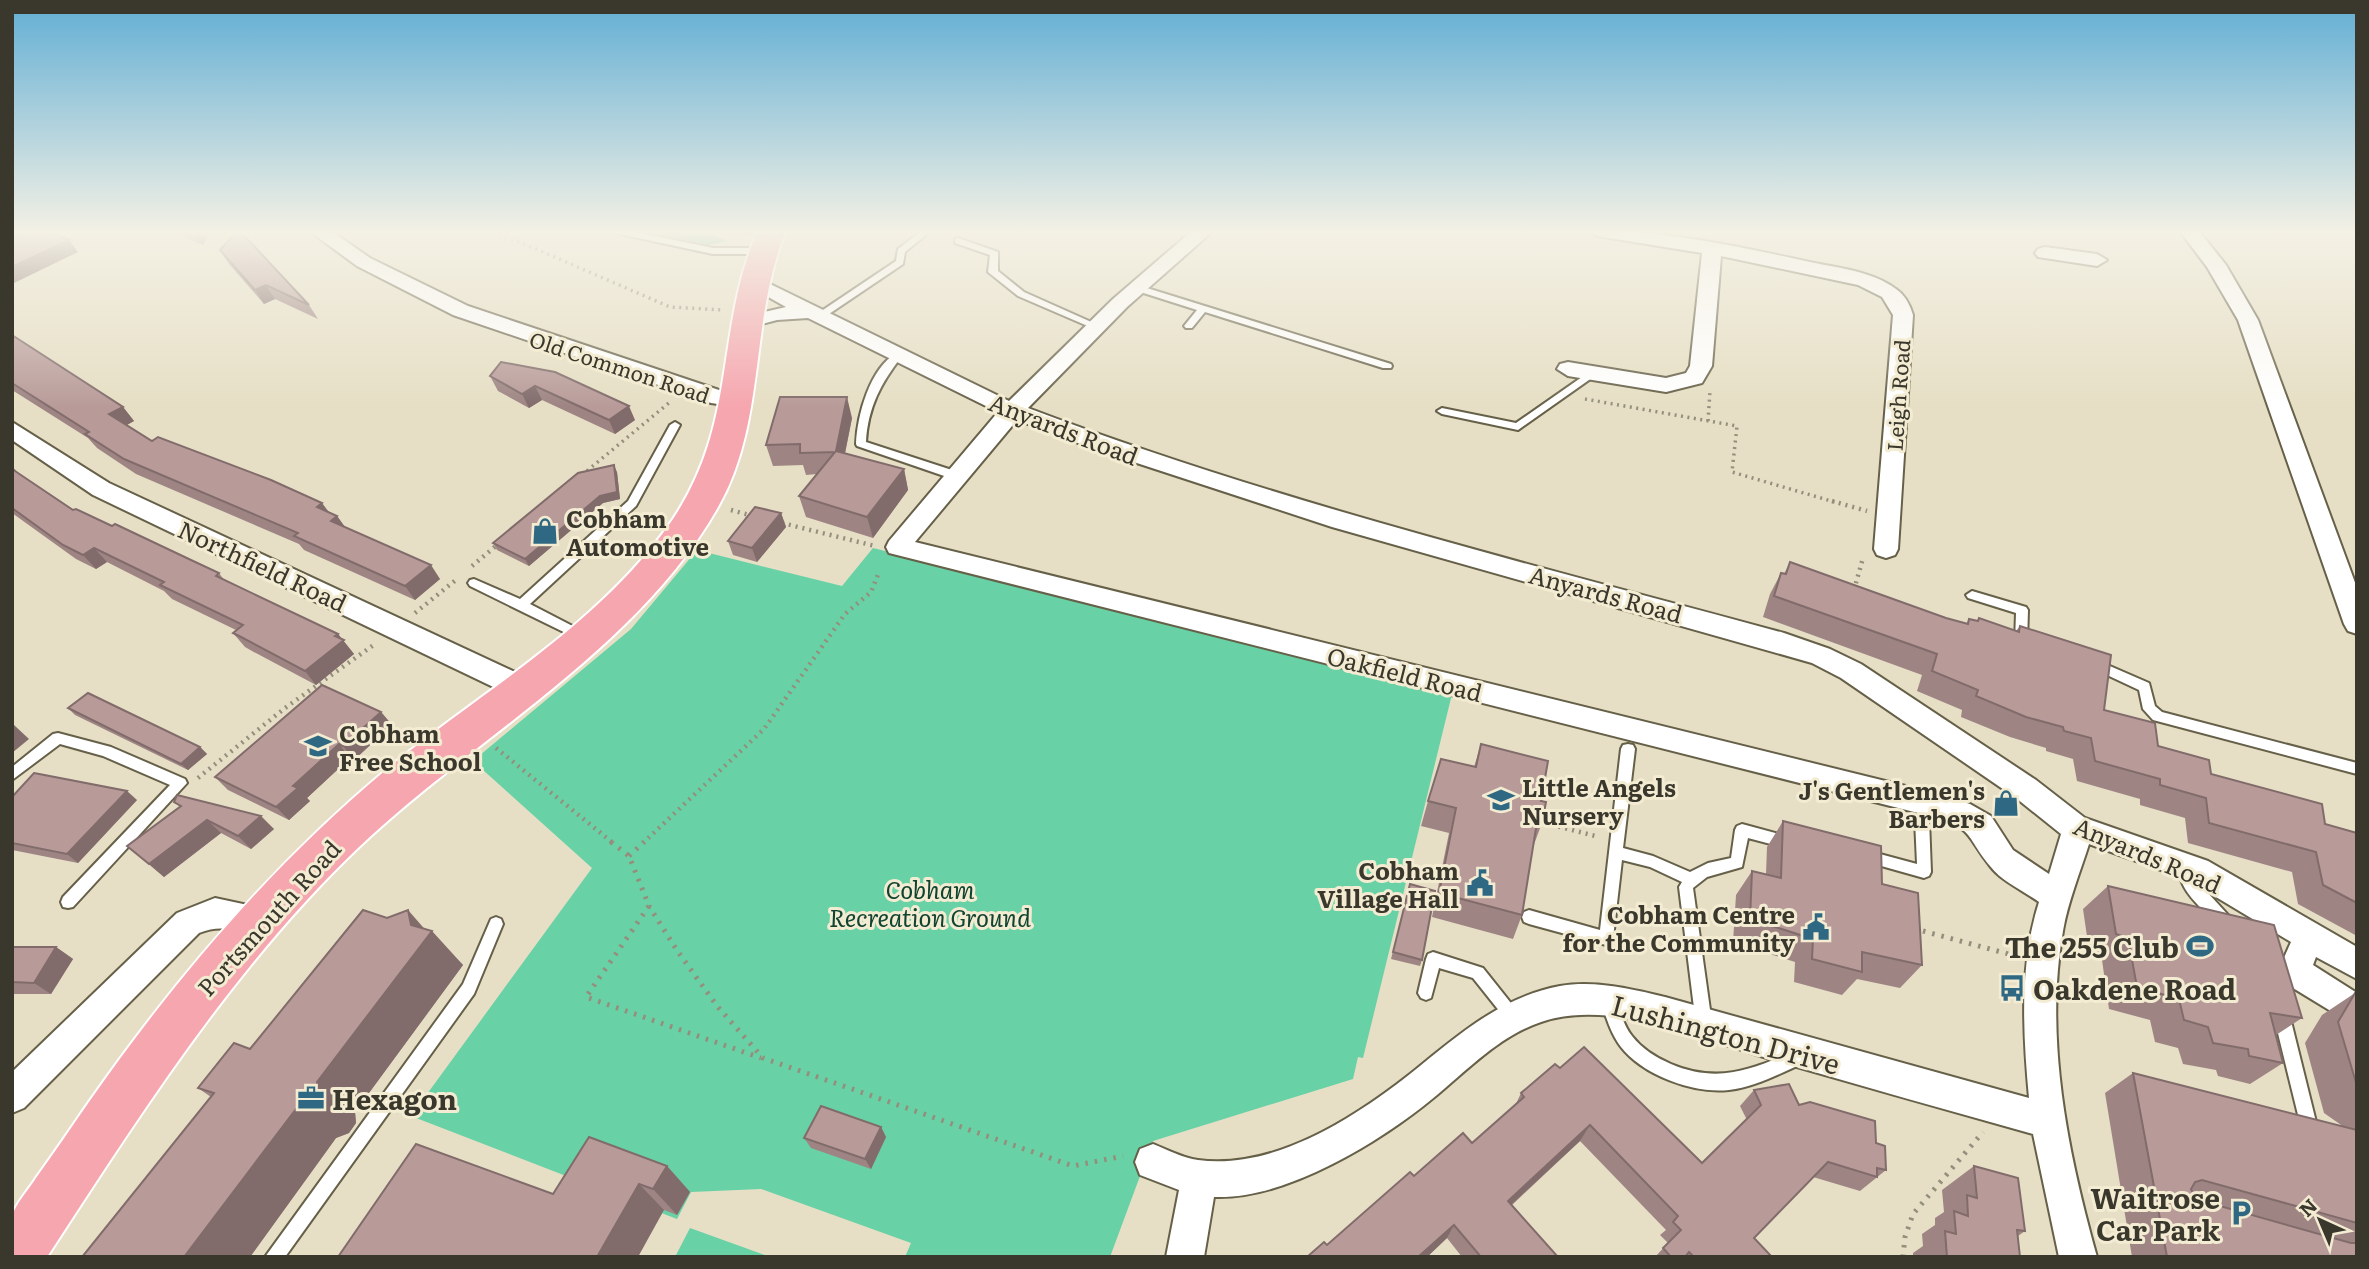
<svg xmlns="http://www.w3.org/2000/svg" width="2369" height="1269" viewBox="0 0 2369 1269" font-family="Literata,serif">
<style>
.green{fill:#68d1a6}
.forest{fill:#3fb78b}
.lines{fill:none;stroke-linecap:round;stroke-linejoin:round}
.service-casing{stroke:#666049;stroke-width:4}
.minor-casing{stroke:#666049;stroke-width:4}
.primary-casing{stroke:#fff;stroke-width:4}
.path-far2{stroke:#948f7d;stroke-width:3.5;stroke-dasharray:2 4.5;stroke-linecap:butt}
.path-far1{stroke:#948f7d;stroke-width:4.5;stroke-dasharray:2 5;stroke-linecap:butt}
.path{stroke:#948f7d;stroke-width:5;stroke-dasharray:2.5 7;stroke-linecap:butt}
.service{fill:#fff;fill-rule:evenodd}
.minor{fill:#fff;fill-rule:evenodd}
.primary{fill:#f6a6af;fill-rule:evenodd}
.wall{fill:#9e8584}
.shaded-wall{fill:#816c6b}
.building{fill:#b89b99;stroke:#816c6b;stroke-width:2}
.labels{text-anchor:middle;dominant-baseline:central;stroke-width:6;stroke-linejoin:round;paint-order:stroke}
.far-street-label{font-size:21px;fill:#3a372d;stroke:#f3ecd2}
.street-label{font-size:24px;fill:#3a372d;stroke:#f3ecd2}
.poi-label{font-size:24px;font-weight:bold;fill:#3a372d;stroke:#f3ecd2;text-anchor:start}
.park-label{font-size:24px;font-style:italic;fill:#114331;stroke:#f3ecd2}
.near-poi-label{font-size:28px;font-weight:bold;fill:#3a372d;stroke:#f3ecd2;text-anchor:end}
.near-street-label{font-size:28px;fill:#3a372d;stroke:#f3ecd2}
</style>
<rect width="100%" height="100%" fill="#e6dfc5"/>
<g class="green">
<path d="M873 548 1452 694 1363 1058 1358 1057 1353 1079 1153 1141 1110 1257H905L911 1243 761 1189 691 1192 677 1219 411 1116 592 868 473 761 631 629 697 550 842 586Z"/>
<path d="M690 1228 770 1257H675Z"/>
</g>
<path class="forest" d="M639 230H705L727 241 708 245Z"/>
<g class="lines">
<defs>
<g id="service">
<path d="M611 230H626L713 248H764L769 251 764 254H713L615 233Z"/>
<path d="M746 230H759L773 235 769 238 747 232Z"/>
<path d="M923 230H932L905 252 903 264 823 318H817V314L896 261 898 249Z"/>
<path d="M958 238 998 252V271L1024 292 1098 325 1093 328 1090 327 1018 296 988 272 990 255 955 243V239Z"/>
<path d="M1134 284 1391 364 1392 366 1391 368H1383L1205 312 1192 328H1186L1184 326 1197 310 1131 289V285Z"/>
<path d="M897 353 902 356C881 383 868 407 866 442L958 472 959 475 958 478H950L857 446 856 444C857 416 870 367 897 353Z"/>
<path d="M1592 370 1597 373 1596 375 1518 430 1442 414 1437 411 1442 408 1516 423Z"/>
<path d="M675 422 680 425 636 506 530 604 588 634 590 637 588 640H580L470 586 468 583 470 580 474 579 520 599 628 501 670 425Z"/>
<path d="M1972 591 2026 607 2028 610 2027 642 2025 645H2017L2015 642 2016 613 1968 598 1966 595Z"/>
<path d="M2096 660 2149 683 2155 706 2162 712 2357 763V774L2153 720 2143 709 2139 690 2092 668 2090 665 2092 662Z"/>
<path d="M58 733 111 747 185 779 187 783 73 907 68 908 63 907 61 902 63 897 170 785 103 756 60 744 12 780V767L53 734Z"/>
<path d="M1628 744 1633 745 1635 749 1623 848 1653 856 1690 872 1708 863 1731 858 1735 830 1737 826 1742 824 1786 836 1791 838 1793 842 1791 846 1786 848 1748 838 1742 867 1707 877 1693 888 1712 1024 1709 1029 1704 1031 1699 1029 1696 1024 1679 887 1682 882 1650 867 1622 860 1613 938 1611 943 1606 945 1529 924 1524 922 1522 917 1524 912 1529 910 1600 930 1621 749 1623 745Z"/>
<path d="M1922 813 1927 815 1929 819 1931 872 1929 876 1924 878 1860 860 1858 856 1860 852 1865 850 1917 864 1915 819 1917 815Z"/>
<path d="M2186 861 2191 863 2196 880 2230 917 2232 922 2230 927 2225 929 2220 927C2205 911 2172 886 2181 863Z"/>
<path d="M496 917 501 919 503 924 474 994 285 1257H265L463 984 491 919Z"/>
<path d="M1433 952 1483 968 1518 1012 1521 1017 1518 1022 1513 1024 1508 1022 1473 978 1439 968 1431 998 1426 1000 1421 998 1418 993 1426 959 1428 954Z"/>
<path d="M1609 995 1614 997C1620 1010 1623 1025 1632 1036 1642 1049 1657 1058 1671 1064 1721 1085 1754 1068 1800 1049L1806 1052 1808 1057 1806 1062C1781 1073 1755 1087 1729 1090 1693 1094 1643 1075 1621 1047 1611 1034 1606 1017 1601 1002L1604 997Z"/>
<path d="M2282 1010 2287 1012 2290 1017 2316 1122 2321 1129 2319 1135 2313 1137 2303 1133 2301 1127 2274 1017 2277 1012Z"/>
</g>
<g id="minor">
<path d="M308 230H330L370 258 468 306 722 391 746 395 749 400 746 405 738 407 711 403 453 315 357 266Z"/>
<path d="M1193 230H1214L1127 307 1028 408C1274 501 1530 564 1784 633L1830 649 1861 664 2036 780 2085 818 2208 861 2357 947V979L2316 957 2313 965 2357 993V1027L2283 982 2278 971 2291 942 2186 879 2089 844C2080 873 2068 901 2063 931 2044 1038 2068 1154 2097 1257H2059L2033 1134C1950 1111 1866 1087 1783 1063 1712 1043 1614 997 1541 1022 1501 1035 1468 1069 1437 1095 1383 1140 1287 1200 1214 1197L1204 1257H1166L1179 1190 1140 1175 1135 1162 1140 1149 1153 1144C1168 1150 1183 1158 1198 1160 1274 1170 1354 1118 1410 1074 1456 1037 1500 997 1560 986 1595 980 1632 989 1665 997L2029 1098C2023 1034 2019 964 2039 902 2024 891 2001 881 1990 866 1964 834 1976 830 1930 816L889 553 886 547 889 541 998 412 808 318 777 320 750 327 740 321 743 317 786 307 745 284 755 278 762 280 1009 401 1113 299ZM1017 420 1094 449 1332 527 1812 663 1841 678 2016 798 2061 834 2049 874 2013 850 1991 816 1970 804 1930 792 915 542Z"/>
<path d="M1588 230C1663 230 1736 246 1810 262 1838 268 1872 271 1896 289 1905 295 1910 305 1913 315L1898 549 1895 555 1886 558 1877 555 1874 549 1893 315 1882 297 1858 285 1721 256 1712 366 1702 383 1666 392 1568 376 1557 369 1560 364 1568 362 1666 378 1686 373 1690 366 1702 253 1597 236Z"/>
<path d="M2179 230H2198L2226 265 2258 320 2357 588V634L2348 631 2344 624 2238 320 2207 267Z"/>
<path d="M2045 247 2097 254 2107 260 2097 266 2038 257 2035 253 2038 249Z"/>
<path d="M12 422 109 483 532 680 536 688 532 696 522 699 512 696 93 495 12 440Z"/>
<path d="M215 898 271 910 276 920 271 930C245 940 230 920 199 933L24 1108 12 1113V1072L177 913Z"/>
</g>
<path id="primary" d="M758 230H786C749 320 767 421 718 507 638 649 475 737 359 847 234 966 141 1113 47 1257H12C12 1244 8 1223 14 1211 19 1200 29 1189 36 1178 54 1153 71 1128 89 1102 175 979 271 866 387 769 481 692 593 629 666 529 740 428 713 333 758 230Z"/>
</defs>
<use href="#service" class="service-casing"/>
<use href="#minor" class="minor-casing"/>
<use href="#primary" class="primary-casing"/>
<g class="path-far2">
<path d="M480 230 520 242 670 307 724 310"/>
<path d="M1585 399 1737 426 1732 472 1838 503"/>
<path d="M1708 421 1710 391"/>
<path d="M582 475 670 402"/>
</g>
<g class="path-far1">
<path d="M1832 501 1867 511"/>
<path d="M731 510 753 516"/>
<path d="M782 523 875 546"/>
<path d="M472 566 497 545"/>
<path d="M1854 590 1863 558"/>
<path d="M415 613 457 579"/>
<path d="M496 748 613 843"/>
<path d="M198 778 285 708 375 644"/>
<path d="M1545 823 1599 837"/>
<path d="M643 843 764 729 845 614 871 592 879 572"/>
</g>
<g class="path">
<path d="M611 842 629 856 649 906 676 949 717 1006 763 1058 1073 1166 1123 1156"/>
<path d="M629 856 644 842"/>
<path d="M649 906 586 997 761 1058"/>
<path d="M1923 931 2016 956"/>
<path d="M1903 1257 1905 1237 1913 1214 1983 1132"/>
</g>
<use href="#service" class="service"/>
<use href="#minor" class="minor"/>
<use href="#primary" class="primary"/>
</g>
<g class="wall">
<path d="M169 230H210L203 245Z"/>
<path d="M220 250 309 305 318 319 275 299 264 304 229 264Z"/>
<path d="M12 335 123 407 134 421 126 425 152 441 322 503 329 512 337 516 345 527 440 579 415 600 304 550 299 544 136 474 97 448 88 438 12 390Z"/>
<path d="M501 362 635 420 615 434 542 400 529 408 498 391 490 376Z"/>
<path d="M852 418 845 454 904 469 908 490 873 538 806 517 799 496 817 474 806 475 803 465 773 466 766 445Z"/>
<path d="M12 466 19 474 73 510 219 573 224 580 338 634 354 654 316 685 252 651 245 647 233 633 236 630 172 599 164 591 107 562 96 569 76 559 12 513Z"/>
<path d="M617 472 620 499 603 503 529 566 497 550 493 543Z"/>
<path d="M781 513 786 527 757 562 733 555 728 541Z"/>
<path d="M1790 562 1946 618 1966 624 1969 619 1977 621 1979 618 2016 631 2020 626 2104 710 2158 746 2211 774 2325 824 2357 833V936L2298 904 2292 872 2188 843 2185 818 2140 805V799L2077 781 2073 759 2046 751V748L2010 737 1961 717 1962 710 1917 691 1922 675 1763 617 1770 594 1781 573 1784 574Z"/>
<path d="M68 708 200 747 207 754 188 770 75 715Z"/>
<path d="M381 712 392 725 354 760 350 758 307 798 310 801 289 820 228 790 215 777Z"/>
<path d="M1481 744 1541 801 1542 823 1533 847 1522 915 1513 939 1432 917 1449 833 1421 826 1428 801 1474 767Z"/>
<path d="M12 797 137 800 78 863 12 850Z"/>
<path d="M174 802 274 829 251 849 221 833 164 877 127 846 180 807Z"/>
<path d="M1783 821 1882 884 1922 965 1900 988 1857 979 1842 995 1794 982 1795 962 1733 942 1736 895 1752 871 1766 874 1767 847Z"/>
<path d="M1410 884 1422 960 1420 966 1391 959Z"/>
<path d="M2108 886 2302 1018 2276 1035 2283 1063 2250 1084 2218 1076 2216 1070 2183 1064 2178 1048 2155 1042 2150 1020 2109 1009 2102 960 2090 957 2083 909Z"/>
<path d="M425 929 463 965 355 1112 356 1123 349 1133 336 1138 250 1257H82L211 1097 198 1088 250 1049Z"/>
<path d="M12 947H56L73 959 51 994H12Z"/>
<path d="M2355 993 2357 994V1257H2132L2105 1093 2133 1073 2344 1127 2324 1113 2305 1043 2322 1015Z"/>
<path d="M1560 1068 1702 1163 1747 1120 1740 1106 1754 1090 1799 1105 1876 1143 1886 1170 1860 1191 1813 1177 1754 1238 1772 1257H1655L1668 1243 1660 1235 1666 1230 1580 1141 1512 1205 1558 1257H1462L1447 1238 1427 1257H1307L1327 1245 1414 1176 1472 1143 1515 1106 1521 1093Z"/>
<path d="M881 1127 886 1137 871 1169 811 1148 804 1138Z"/>
<path d="M667 1166 690 1192 677 1215 664 1210 553 1194Z"/>
<path d="M1974 1166 2025 1231 2018 1236 2020 1257H1913V1253L1923 1246 1922 1234 1935 1225V1218L1944 1212 1942 1190Z"/>
</g>
<g class="shaded-wall">
<path d="M12 230H30L12 237Z"/>
<path d="M194 230H210L203 245 194 231Z"/>
<path d="M69 240 78 252 12 284V267Z"/>
<path d="M266 285 275 299 264 304 255 290Z"/>
<path d="M535 386 542 400 529 408 522 394Z"/>
<path d="M847 397 852 418 841 472 836 451Z"/>
<path d="M629 406 635 420 615 434 609 420Z"/>
<path d="M123 407 134 421 120 429 109 414Z"/>
<path d="M614 465 617 472 620 499 603 503 529 566 525 559Z"/>
<path d="M904 469 908 490 873 538 867 517Z"/>
<path d="M322 503 332 518 317 507Z"/>
<path d="M781 513 786 527 757 562 752 548Z"/>
<path d="M337 516 347 530 331 521Z"/>
<path d="M94 548 107 562 96 569 83 555Z"/>
<path d="M431 565 440 579 415 600 405 586Z"/>
<path d="M338 634 354 654 316 685 305 671Z"/>
<path d="M381 712 392 725 354 760 343 746Z"/>
<path d="M14 725 29 739 12 753V726Z"/>
<path d="M339 744 350 758 307 798 310 801 289 820 276 807 293 786Z"/>
<path d="M200 747 207 754 188 770 181 764Z"/>
<path d="M127 791 137 800 78 863 67 854Z"/>
<path d="M261 816 274 829 251 849 238 836Z"/>
<path d="M207 820 221 833 164 877 149 864Z"/>
<path d="M408 910 429 934 432 931 463 965 355 1112 356 1123 349 1133 336 1138 250 1257H184L317 1082 411 925Z"/>
<path d="M56 947 73 959 51 994 34 983Z"/>
<path d="M1590 1125 1580 1141 1500 1215 1508 1201Z"/>
<path d="M881 1127 886 1137 871 1169 865 1159Z"/>
<path d="M667 1166 690 1192 677 1215 653 1189Z"/>
<path d="M639 1184 664 1210 638 1257H597Z"/>
<path d="M1454 1225 1447 1238 1427 1257H1418Z"/>
</g>
<g class="building">
<path d="M35 230H47L69 240 12 267V238Z"/>
<path d="M238 230H239L309 305 266 285 255 290 220 250Z"/>
<path d="M12 335 123 407 109 414 152 441 158 437 271 480 322 503 317 507 337 516 331 521 431 565 405 586 294 536 298 533 124 459 85 434 89 432 12 383Z"/>
<path d="M501 362 555 372 629 406 609 420 535 386 522 394 490 376Z"/>
<path d="M780 397H847L836 451 904 469 867 517 799 496 835 452 800 453V444L766 445Z"/>
<path d="M614 465 617 492 600 496 525 559 493 543 578 473Z"/>
<path d="M12 469 73 510 76 509 112 526 115 524 191 560 219 573 216 576 338 634 335 636 344 640 305 671 241 637 233 633 243 625 160 585 164 582 94 548 83 555 63 545 12 508Z"/>
<path d="M755 507 781 513 752 548 728 541Z"/>
<path d="M1790 562 1946 618 1968 624 1969 619 1978 621 1979 618 2019 632 2020 626 2111 655 2104 710 2155 723 2158 746 2209 760 2211 774 2322 804 2325 824 2357 833V903L2323 885 2316 852 2209 823 2206 798 2160 785V779L2095 761 2091 738 2064 731 2063 727 2026 717 1976 696 1978 690 1932 671 1937 654 1774 596 1781 573 1786 574Z"/>
<path d="M322 685 381 712 343 746 339 744 293 786 298 788 276 807 215 777Z"/>
<path d="M88 693 200 747 181 764 68 708Z"/>
<path d="M1481 744 1548 761 1541 801 1546 802 1542 823 1537 822 1522 915 1439 893 1456 808 1428 801 1441 759 1476 767Z"/>
<path d="M34 773 127 791 67 854 12 843V797Z"/>
<path d="M177 795 261 816 238 836 207 820 149 864 127 846 181 806 174 802Z"/>
<path d="M1783 821 1881 846 1882 884 1918 893 1922 965 1862 952V972L1812 959 1813 939 1750 919 1752 871 1781 878Z"/>
<path d="M1410 884 1435 891 1422 960 1393 952Z"/>
<path d="M2108 886 2274 925 2302 1018 2270 1013 2283 1063 2249 1056 2248 1049 2213 1043 2208 1027 2184 1020 2179 999 2137 987 2128 938 2116 934Z"/>
<path d="M363 910 387 918 408 910 411 925 432 931 317 1082 318 1094 310 1104 296 1109 184 1257H82L214 1093 198 1088 234 1043 250 1049Z"/>
<path d="M12 947H56L34 983 12 982Z"/>
<path d="M2355 993 2357 994V1086L2338 1022Z"/>
<path d="M1584 1047 1702 1163 1761 1105 1754 1090 1789 1084 1799 1105 1810 1102 1875 1121 1876 1143 1885 1146 1886 1170 1877 1168V1177L1828 1162 1754 1238 1772 1257H1694L1689 1252 1685 1257H1671L1663 1248 1681 1230 1673 1222 1678 1216 1590 1125 1508 1201 1558 1257H1481L1454 1225 1418 1257H1307L1324 1242 1327 1245 1410 1172 1414 1176 1463 1133 1472 1143 1524 1097 1521 1093 1555 1064 1560 1068Z"/>
<path d="M2133 1073 2357 1130V1223L2202 1180 2195 1182 2191 1189 2195 1199 2351 1243H2357V1257H2167Z"/>
<path d="M821 1106 881 1127 865 1159 804 1138Z"/>
<path d="M589 1137 667 1166 653 1189 639 1184 597 1257H338L416 1144 553 1194Z"/>
<path d="M1974 1166 2018 1178 2025 1231 2017 1230 2020 1257H1947L1945 1231 1956 1234 1954 1211 1968 1216 1967 1195 1977 1198Z"/>
</g>
<linearGradient id="sky" x2="0" y2="1"><stop stop-color="#61aed4"/><stop offset="0.57" stop-color="#f4f1e5"/><stop offset="1" stop-color="#f4f1e5" stop-opacity="0"/></linearGradient>
<rect width="2369" height="407" fill="url(#sky)"/>
<defs>
<symbol id="shop-bare" viewBox="-9 -9 18 18"><path d="M-5-2.5h2.3a2.7 3.5 0 0 1 5.4 0H5L5.5 6h-11ZM-1.5-2.5h3a1.5 2.3 0 0 0-3 0Z" fill="#2f6882" stroke="#f3ecd2" stroke-width="2.5" paint-order="stroke"/></symbol>
<symbol id="school-bare" viewBox="-9 -9 18 18"><path d="M0-5L7-2L0 1L-7-2ZM-4 1L0 2.5L4 1V4Q0 6-4 4Z" fill="#2f6882" stroke="#f3ecd2" stroke-width="2.5" paint-order="stroke"/></symbol>
<symbol id="civic-bare" viewBox="-9 -9 18 18"><path d="M-.6-6.5H3V-4.5H.6V-3L4-1V1h2V6H-6V1h2V-1L-.6-3ZM-1.2 2.5V6h2.4V2.5Z" fill="#2f6882" stroke="#f3ecd2" stroke-width="2.5" paint-order="stroke"/></symbol>
<symbol id="stadium-bare" viewBox="-9 -9 18 18"><path d="M0-5a6.5 5 0 1 0 0 10a6.5 5 0 1 0 0-10ZM-3.5-1.8h7v3.6h-7Z" fill="#2f6882" stroke="#f3ecd2" stroke-width="2.5" paint-order="stroke"/></symbol>
<symbol id="bus-bare" viewBox="-9 -9 18 18"><path d="M-5-6H5V4H4V6H2V4H-2V6H-4V4H-5ZM-3.5-4V0h7V-4ZM-3.5 1.2v1.5H-2V1.2ZM2 1.2v1.5H3.5V1.2Z" fill="#2f6882" stroke="#f3ecd2" stroke-width="2.5" paint-order="stroke"/></symbol>
<symbol id="office-bare" viewBox="-9 -9 18 18"><path d="M-6-3h4V-5.5h4V-3h4V5H-6ZM-1-4.5V-3h2v-1.5ZM-6 0V1H6V0Z" fill="#2f6882" stroke="#f3ecd2" stroke-width="2.5" paint-order="stroke"/></symbol>
<symbol id="parking-bare" viewBox="-9 -9 18 18"><path d="M-3.5-5.5H1a3.5 3.5 0 0 1 0 7H-1V5.5H-3.5ZM-1-3.4V-.6H.8a1.4 1.4 0 0 0 0-2.8Z" fill="#2f6882" stroke="#f3ecd2" stroke-width="2.5" paint-order="stroke"/></symbol>
</defs>
<g fill-rule="evenodd">
<use href="#shop-bare" x="526" y="512" width="38" height="38"/>
<use href="#school-bare" x="299" y="727" width="38" height="38"/>
<use href="#school-bare" x="1482" y="781" width="38" height="38"/>
<use href="#shop-bare" x="1987" y="784" width="38" height="38"/>
<use href="#civic-bare" x="1461" y="864" width="38" height="38"/>
<use href="#civic-bare" x="1797" y="908" width="38" height="38"/>
<use href="#stadium-bare" x="2181" y="927" width="38" height="38"/>
<use href="#bus-bare" x="1993" y="969" width="38" height="38"/>
<use href="#office-bare" x="292" y="1079" width="38" height="38"/>
<use href="#parking-bare" x="2222" y="1194" width="38" height="38"/>
</g>
<g class="labels">
<g class="far-street-label">
<text transform="translate(620 366) rotate(18)">Old Common Road</text>
<text transform="translate(1897 395) rotate(-86)">Leigh Road</text>
</g>
<g class="street-label">
<text transform="translate(1064 428) rotate(21)">Anyards Road</text>
<text transform="translate(263 565) rotate(25)">Northfield Road</text>
<text transform="translate(1606 593) rotate(15)">Anyards Road</text>
<text transform="translate(1405 673) rotate(14)">Oakfield Road</text>
<text transform="translate(2148 854) rotate(23)">Anyards Road</text>
<text transform="translate(268 917) rotate(-48)">Portsmouth Road</text>
</g>
<g class="poi-label">
<text x="566" y="517">Cobham<tspan x="566" dy="28">Automotive</tspan></text>
<text x="339" y="732">Cobham<tspan x="339" dy="28">Free School</tspan></text>
<text x="1522" y="786">Little Angels<tspan x="1522" dy="28">Nursery</tspan></text>
<text x="1985" y="789" text-anchor="end">J's Gentlemen's<tspan x="1985" dy="28">Barbers</tspan></text>
<text x="1459" y="869" text-anchor="end">Cobham<tspan x="1459" dy="28">Village Hall</tspan></text>
<text x="1795" y="913" text-anchor="end">Cobham Centre<tspan x="1795" dy="28">for the Community</tspan></text>
</g>
<g class="park-label">
<text x="930" y="888">Cobham<tspan x="930" dy="28">Recreation Ground</tspan></text>
</g>
<g class="near-poi-label">
<text x="2179" y="946">The 255 Club</text>
<text x="2033" y="988" text-anchor="start">Oakdene Road</text>
<text x="332" y="1098" text-anchor="start">Hexagon</text>
<text x="2220" y="1197">Waitrose<tspan x="2220" dy="32">Car Park</tspan></text>
</g>
<g class="near-street-label">
<text transform="translate(1726 1033) rotate(15)">Lushington Drive</text>
</g>
</g>
<rect width="2369" height="1269" fill="none" stroke="#3a372d" stroke-width="28"/>
<g transform="translate(2320 1220) rotate(316)" stroke="#f3ecd2" stroke-width="5" paint-order="stroke">
<path d="M0-5L12 26L0 18L-12 26Z" fill="#3a372d"/>
<text y="-10" font-size="19" font-weight="bold" text-anchor="middle" fill="#3a372d">N</text>
</g>
</svg>
